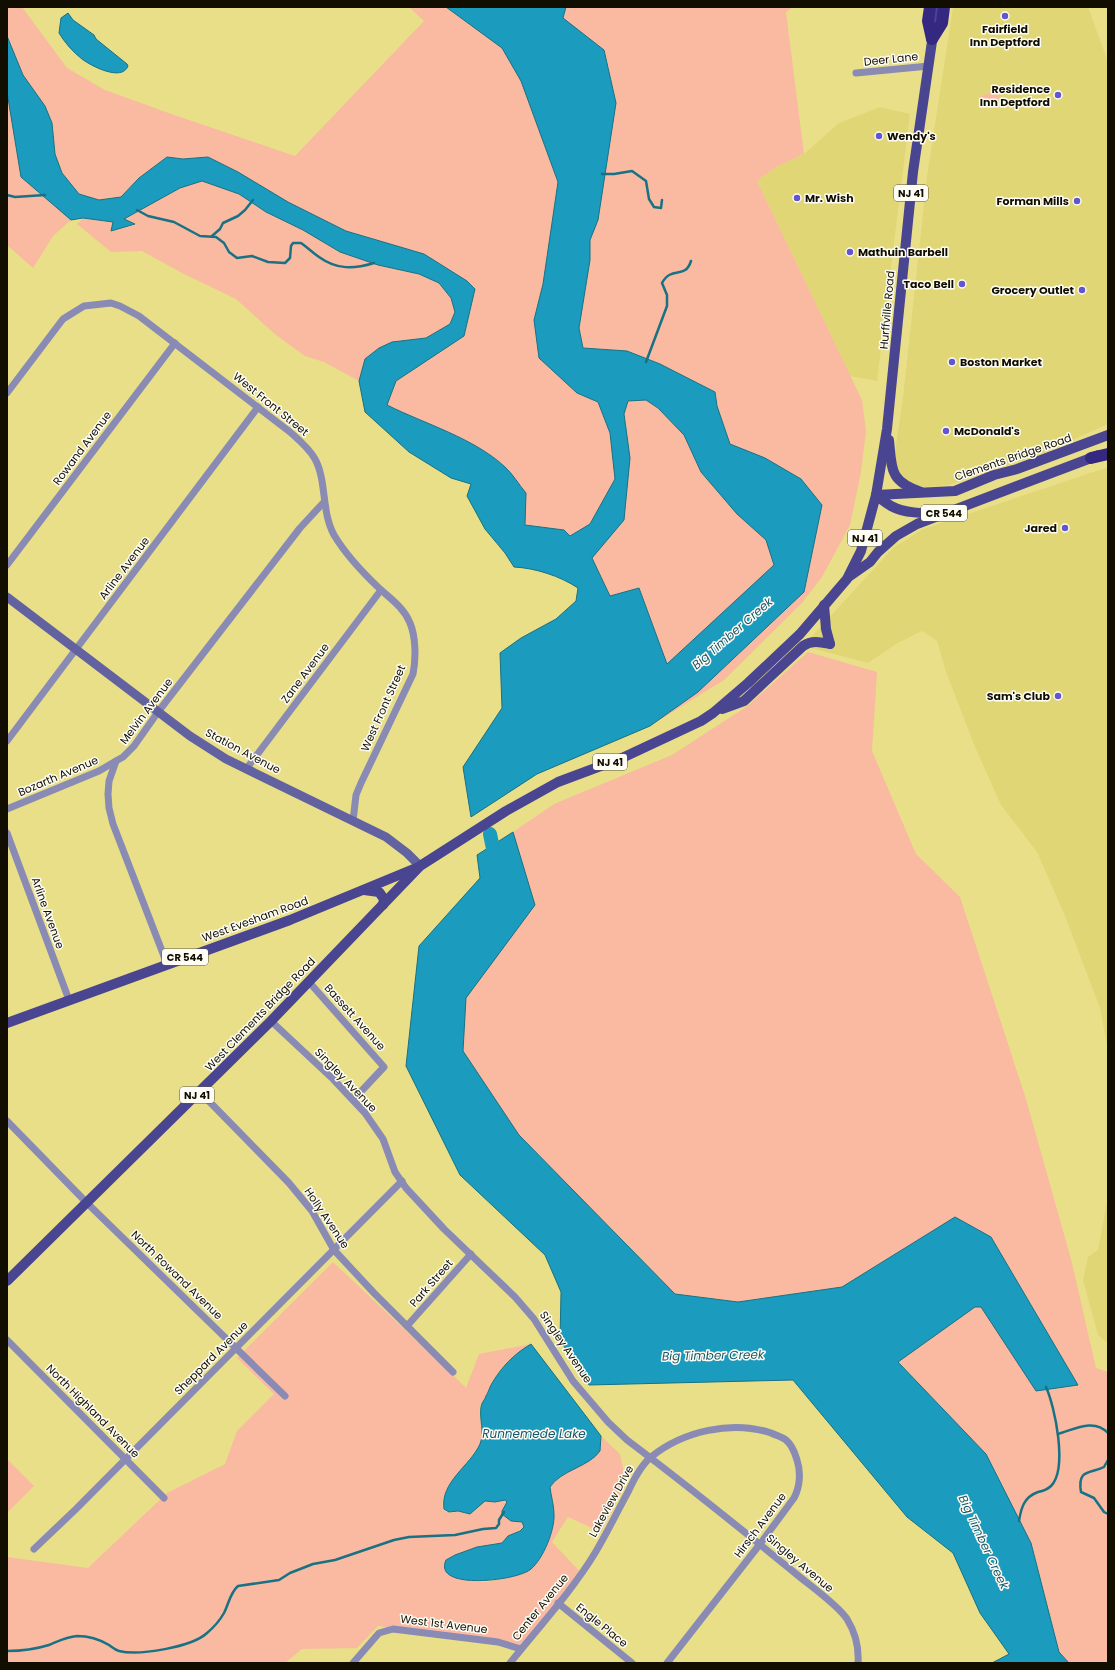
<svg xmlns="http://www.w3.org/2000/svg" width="1115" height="1670" viewBox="0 0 1115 1670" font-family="Poppins,sans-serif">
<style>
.built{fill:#e1d676}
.green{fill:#f9baa1}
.water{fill:#1b9bbe;stroke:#187185;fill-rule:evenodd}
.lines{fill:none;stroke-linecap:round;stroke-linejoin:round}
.stream{stroke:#187185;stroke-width:2.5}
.river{stroke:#1b9bbe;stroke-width:14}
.street{stroke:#898bb5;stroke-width:7}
.secondary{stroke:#6362a0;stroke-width:9}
.primary{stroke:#494590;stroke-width:10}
.highway{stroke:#352881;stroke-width:12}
.poi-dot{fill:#6156ce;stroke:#fefdf5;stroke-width:1.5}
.labels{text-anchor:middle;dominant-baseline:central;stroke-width:3;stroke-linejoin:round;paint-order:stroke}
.shield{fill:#fefdf5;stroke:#58564a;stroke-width:1}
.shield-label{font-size:10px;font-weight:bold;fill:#110e00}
.poi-label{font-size:11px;font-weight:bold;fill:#110e00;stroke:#fefdf5;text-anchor:end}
.street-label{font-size:11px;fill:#110e00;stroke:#fefdf5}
.water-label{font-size:12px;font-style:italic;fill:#1a586b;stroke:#fefdf5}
</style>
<rect width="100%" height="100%" fill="#e9df88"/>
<g class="built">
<path d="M953 7H1088L1108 62V424L1044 453 949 485 926 487 909 485 897 472 894 458 903 398 927 176Z"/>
<path d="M880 107 910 114 877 381 850 376 757 181 776 167 804 154 839 123Z"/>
<path d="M1108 467V1050L1100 1008 1065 916 1037 852 1001 805 975 747 946 672 937 641 922 631 896 644 868 663 803 646 893 548 923 529Z"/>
<path d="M1108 1197V1343L1098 1335 1083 1280 1088 1257 1098 1250Z"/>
</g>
<g class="green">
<path d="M7 7H22L67 68 105 90 174 115 295 156 424 21 409 7H446L502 47 521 81 558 182 543 284 534 320 577 393 598 402 610 433 615 479 590 524 570 536 564 530 525 525 458 438 387 405 396 381 464 336 475 290 467 281 424 254 346 231 288 202 238 172 208 157 183 159 167 157 139 178 121 197 99 200 79 194 62 173 55 154 52 123 45 106 23 75 7 36Z"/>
<path d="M566 7H793L786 12 804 154 776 167 757 181 862 400 866 431 861 472 850 525 822 577 802 603 724 680 650 726 698 692 804 592 801 479 765 458 730 444 717 406 715 392 660 364 627 351 583 348 579 328 590 261V240L598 220 563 18Z"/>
<path d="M997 90 1000 98 982 105 979 97Z"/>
<path d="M7 92 21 177 71 220 53 236 33 268 7 245Z"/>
<path d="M202 181 239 194 266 212 378 265 419 274 439 283 451 298 455 312 450 324 426 338 392 342 379 348 365 359 359 381 324 362 305 356 276 335 236 299 184 274 142 251 111 252 77 224 83 218 113 222 111 231 135 225 123 219 180 188Z"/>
<path d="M646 400 658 408 685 435 701 472 737 514 766 540 774 566 667 664 639 588 610 596 592 558 602 545 630 458 624 414 627 401Z"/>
<path d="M808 652 877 672 872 751 916 854 960 897 1026 1099 1072 1263 1096 1368 1108 1372V1663H1069L1059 1652 1031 1543 986 1455 898 1361 975 1307H981L1036 1391 955 1217 842 1287 738 1302 675 1294 519 1135 463 1051 466 998 534 905 513 832 554 804 672 755 746 707Z"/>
<path d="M333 1262 451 1373 466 1388 479 1354 531 1344C514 1354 498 1368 490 1387 488 1390 488 1393 487 1396 485 1399 481 1403 480 1406 478 1419 486 1433 479 1445 474 1456 428 1502 447 1512 451 1514 455 1511 459 1512 462 1512 465 1514 468 1514 475 1513 479 1505 485 1501L497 1502 502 1499 505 1500 507 1502 502 1511 514 1521 523 1523 524 1527 507 1538 502 1543 455 1555 446 1560C437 1580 474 1582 485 1582 495 1581 525 1574 532 1568 545 1557 554 1531 554 1515 554 1506 552 1496 550 1487 560 1472 585 1463 600 1451L601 1436 620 1454 626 1482 601 1532 568 1517 552 1542 583 1575 521 1649 378 1626 357 1648 302 1649 285 1663H7V1557L88 1568 167 1493 225 1464 237 1431 274 1394 237 1358Z"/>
<path d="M7 1459 34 1486 7 1513Z"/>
</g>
<g class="water">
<path d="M446 7H566L563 18 604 50 616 103 598 220 590 240V260L579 328 583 348 627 351 660 364 715 392 717 406 730 444 765 458 801 479 822 505 804 592 698 692 650 726 537 774 471 817 463 767 502 708 500 653 521 638 556 619 576 601 578 588C560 576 535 568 514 567L505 553 485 529 467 496 471 484 451 478 409 452 365 412 359 381 365 359 379 348 392 342 426 338 450 324 455 312 451 298 439 283 419 274 378 265 340 252 303 230 266 212 239 194 202 181 180 188 124 219 135 224 111 231 113 222 83 218 71 220 21 177 7 92V36L23 75 45 106 52 123 55 154 62 173 79 194 99 200 121 197 139 178 167 157 183 159 208 157 238 172 288 202 346 231 424 254 467 281 475 289 464 336 396 381 387 405C425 424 474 438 505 467 513 474 519 485 526 493L525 525 564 530 570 536 590 524 615 479 610 433 598 402 577 393 539 358 534 320 543 284 558 182 521 81 502 48ZM646 400 658 408 684 435 701 472 737 514 766 540 774 565 667 664 639 588 610 596 592 558 624 520 630 458 624 414 628 401Z"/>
<path d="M68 13 73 20 94 35 96 39 127 64 128 66C122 82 91 66 82 59 73 52 65 43 59 33L61 18Z"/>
<path d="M513 832 535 905 466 998 463 1051 519 1135 675 1294 738 1302 842 1287 955 1217 991 1237 1078 1385 1036 1391 981 1307H975L898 1362 986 1454 1031 1543 1059 1652 1069 1663H992L1009 1654 980 1613 953 1553 907 1517 793 1380 589 1385 560 1340 561 1292 545 1255 460 1175 406 1066 419 946 480 878 477 855Z"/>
<path d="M531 1344 595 1428 601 1436 600 1451C589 1467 561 1470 550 1487 551 1496 554 1505 554 1514 555 1530 543 1559 531 1569 518 1581 432 1591 446 1560L455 1555 477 1547 502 1543 508 1536 520 1531 524 1527 522 1522 511 1521 502 1514V1511L507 1502 505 1500 495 1502 485 1501 470 1514 458 1511 449 1512 444 1509C440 1482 470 1466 480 1444 485 1432 479 1419 481 1407 481 1403 485 1400 486 1396 488 1393 489 1389 491 1385 501 1367 514 1354 531 1344Z"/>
</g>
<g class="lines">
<g class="stream">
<path d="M602 174H614L632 171 646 181 649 199 654 207 661 208 662 200"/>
<path d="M7 195 15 197 45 195"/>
<path d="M137 210 148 216 174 222 200 236 216 237 224 243 229 252 237 258 252 256 268 262 285 263 290 258 291 246 293 243H301C307 247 313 253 319 257 337 270 354 269 374 263"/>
<path d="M212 236 220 229 223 223 238 216 245 210 253 200"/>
<path d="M646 362 667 306V295L662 283C672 265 685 280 691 261"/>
<path d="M1058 1434C1075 1429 1094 1418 1108 1433"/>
<path d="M1108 1460 1104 1467C1091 1474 1077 1468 1081 1492L1094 1498 1104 1512 1108 1514"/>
<path d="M1019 1521C1021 1508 1024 1497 1038 1492 1043 1491 1047 1490 1051 1486 1068 1469 1055 1407 1046 1387"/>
<path d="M7 1651C21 1651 36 1649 49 1645 59 1641 66 1637 77 1636 89 1636 99 1639 109 1645 112 1647 115 1650 119 1651 139 1656 192 1647 207 1633 213 1628 220 1620 224 1613 229 1603 230 1593 238 1586L279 1580 290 1573 313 1564 335 1560 394 1540 409 1537 455 1535 483 1529 496 1528 499 1524V1520L504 1512"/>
</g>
<path class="river" d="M490 834 496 863"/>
<g class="street">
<path d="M856 73 929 66"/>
<path d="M7 393 63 319 84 306 111 303 120 306 139 316 290 432C299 440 309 448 315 459 327 481 321 511 334 535 346 555 363 573 380 589 391 599 404 608 410 623 416 637 416 659 413 674L361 783 356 795 353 821"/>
<path d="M7 565 175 343"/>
<path d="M7 741 258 407"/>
<path d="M247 768 381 590"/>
<path d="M7 809 99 771 116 761"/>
<path d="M7 833 69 1000"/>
<path d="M167 964 113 824 109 808 108 794 109 781 116 761 123 757 134 746 158 712 300 528 324 502"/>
<path d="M309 982 384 1067 353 1100"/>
<path d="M271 1021 333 1079 365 1113 383 1139 395 1172 406 1188 444 1229 515 1297 534 1319 573 1381 608 1422 627 1440C684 1483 740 1528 795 1573 809 1585 837 1604 847 1619 855 1632 859 1648 858 1663"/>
<path d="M200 1092 289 1183 312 1211 334 1250 374 1293 453 1372"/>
<path d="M7 1121 87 1203 285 1396"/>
<path d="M407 1326 471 1254"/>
<path d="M7 1340 164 1498"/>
<path d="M34 1549 76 1509 402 1181"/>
<path d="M558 1603 632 1663"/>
<path d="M353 1663 379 1633 393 1629 498 1642 521 1649"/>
<path d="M510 1663C538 1628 572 1591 595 1553 607 1533 617 1512 628 1492 634 1479 641 1465 651 1457 683 1431 732 1420 771 1433 777 1436 783 1437 787 1441 793 1446 795 1454 797 1460 801 1472 800 1487 794 1498L760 1544 667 1663"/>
</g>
<path class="secondary" d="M7 597 190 736 226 759 386 837 407 853 420 866"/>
<g class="primary">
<path d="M889 440C892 469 889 481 921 492"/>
<path d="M876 495 955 491 994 475 1017 469 1108 435"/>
<path d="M876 495C881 499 886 503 891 506 904 513 924 514 937 512"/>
<path d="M850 576 870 562 878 552 896 536 917 524 1099 455"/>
<path d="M824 605 826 629 830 644"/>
<path d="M722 709 744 701 803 646C812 640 820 642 830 644"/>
<path d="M364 890 379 892 384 899 383 905"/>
<path d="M7 1023 290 920 416 868"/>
<path d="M7 1281 271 1021 420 866 506 811 558 782 622 758 701 721 713 713 748 683 800 634 847 579 861 551 876 495 887 429 913 172 937 7"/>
</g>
<g class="highway">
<path d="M930 7 928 21 932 39"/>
<path d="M932 39 942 23 944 7"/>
<path d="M1091 458 1108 454"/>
</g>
</g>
<g class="poi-dot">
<circle cx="1005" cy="16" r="4"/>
<circle cx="1058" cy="95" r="4"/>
<circle cx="879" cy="136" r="4"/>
<circle cx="797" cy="198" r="4"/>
<circle cx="1077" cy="201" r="4"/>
<circle cx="850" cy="252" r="4"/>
<circle cx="962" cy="284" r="4"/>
<circle cx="1082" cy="290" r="4"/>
<circle cx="952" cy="362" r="4"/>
<circle cx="946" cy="431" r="4"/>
<circle cx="1065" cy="528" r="4"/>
<circle cx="1058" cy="696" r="4"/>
</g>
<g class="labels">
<g class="shield">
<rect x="894" y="185" width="34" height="16" rx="3"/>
<rect x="921" y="505" width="46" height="16" rx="3"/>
<rect x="848" y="530" width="34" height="16" rx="3"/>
<rect x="593" y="754" width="34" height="16" rx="3"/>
<rect x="162" y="949" width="46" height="16" rx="3"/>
<rect x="180" y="1087" width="34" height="16" rx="3"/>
</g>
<g class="shield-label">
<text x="911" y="193">NJ 41</text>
<text x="944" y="513">CR 544</text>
<text x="865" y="538">NJ 41</text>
<text x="610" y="762">NJ 41</text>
<text x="185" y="957">CR 544</text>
<text x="197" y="1095">NJ 41</text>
</g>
<g class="poi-label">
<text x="1005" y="29" text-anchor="middle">Fairfield<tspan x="1005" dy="13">Inn Deptford</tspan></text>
<text x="1050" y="89">Residence<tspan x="1050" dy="13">Inn Deptford</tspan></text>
<text x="887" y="136" text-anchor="start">Wendy's</text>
<text x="805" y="198" text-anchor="start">Mr. Wish</text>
<text x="1069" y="201">Forman Mills</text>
<text x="858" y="252" text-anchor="start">Mathuin Barbell</text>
<text x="954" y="284">Taco Bell</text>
<text x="1074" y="290">Grocery Outlet</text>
<text x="960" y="362" text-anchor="start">Boston Market</text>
<text x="954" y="431" text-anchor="start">McDonald's</text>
<text x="1057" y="528">Jared</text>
<text x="1050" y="696">Sam's Club</text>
</g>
<g class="street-label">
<text transform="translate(891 59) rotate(-6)">Deer Lane</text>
<text transform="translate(887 310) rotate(-85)">Hurffville Road</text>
<text transform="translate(271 404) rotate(39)">West Front Street</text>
<text transform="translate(82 448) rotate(-53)">Rowand Avenue</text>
<text transform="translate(1013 457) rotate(-19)">Clements Bridge Road</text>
<text transform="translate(124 568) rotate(-53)">Arline Avenue</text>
<text transform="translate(305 673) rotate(-53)">Zane Avenue</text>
<text transform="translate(383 708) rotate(-66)">West Front Street</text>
<text transform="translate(146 711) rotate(-53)">Melvin Avenue</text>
<text transform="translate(243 751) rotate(28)">Station Avenue</text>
<text transform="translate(58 776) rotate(-23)">Bozarth Avenue</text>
<text transform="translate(48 913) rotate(70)">Arline Avenue</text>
<text transform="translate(255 919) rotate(-20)">West Evesham Road</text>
<text transform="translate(260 1014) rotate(-46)">West Clements Bridge Road</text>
<text transform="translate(355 1017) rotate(48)">Bassett Avenue</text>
<text transform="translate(346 1080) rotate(46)">Singley Avenue</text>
<text transform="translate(327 1218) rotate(56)">Holly Avenue</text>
<text transform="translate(177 1275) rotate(44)">North Rowand Avenue</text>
<text transform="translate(431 1283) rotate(-49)">Park Street</text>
<text transform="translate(566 1347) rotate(56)">Singley Avenue</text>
<text transform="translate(211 1358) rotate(-45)">Sheppard Avenue</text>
<text transform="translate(93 1411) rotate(45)">North Highland Avenue</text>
<text transform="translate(611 1501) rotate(-61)">Lakeview Drive</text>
<text transform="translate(760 1525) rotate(-53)">Hirsch Avenue</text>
<text transform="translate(800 1563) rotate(40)">Singley Avenue</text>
<text transform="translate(540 1607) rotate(-51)">Center Avenue</text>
<text transform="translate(444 1624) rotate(7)">West 1st Avenue</text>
<text transform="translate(602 1625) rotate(39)">Engle Place</text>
</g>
<g class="water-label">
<text transform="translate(732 633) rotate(-41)">Big Timber Creek</text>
<text transform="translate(713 1355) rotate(-1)">Big Timber Creek</text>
<text x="534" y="1433">Runnemede Lake</text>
<text transform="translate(984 1542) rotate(65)">Big Timber Creek</text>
</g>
</g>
<rect width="1115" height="1670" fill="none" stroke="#110e00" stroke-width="16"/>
</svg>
